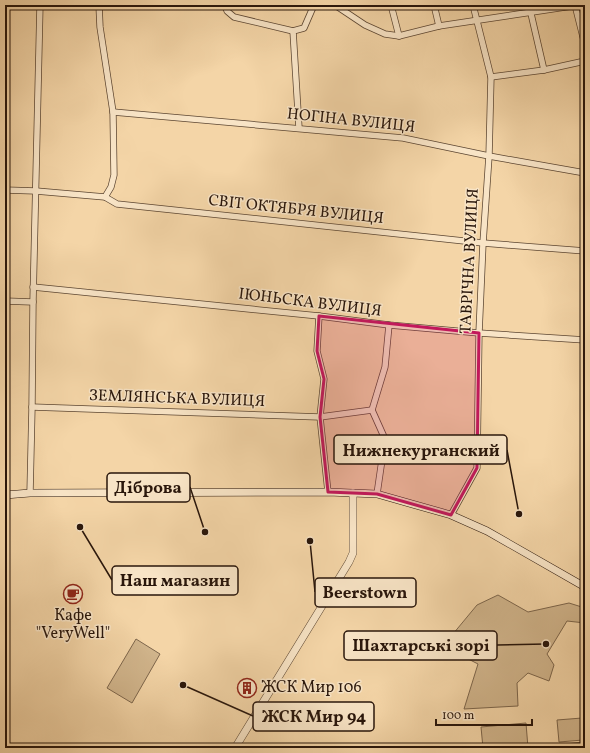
<svg xmlns="http://www.w3.org/2000/svg" width="590" height="753" viewBox="0 0 590 753" font-family="Vollkorn,serif">
<style>
.green{fill:#d1b58c;stroke:#7d664c}
.lines{fill:none;stroke-linecap:round;stroke-linejoin:round}
.minor-casing{stroke:#5c4632;stroke-width:7}
.tertiary-casing{stroke:#5c4632;stroke-width:8}
.secondary-casing{stroke:#29160b;stroke-width:8}
.minor{stroke:#f8e4c6;stroke-width:5.5}
.tertiary{stroke:#f8e4c6;stroke-width:7}
.secondary{stroke:#f8e4c6;stroke-width:7}
.marked{fill:#c2185b;fill-opacity:0.2;stroke:#c2185b;stroke-width:3;stroke-linejoin:round}
.labels{text-anchor:middle;dominant-baseline:central;stroke-width:3;stroke-linejoin:round;paint-order:stroke}
.street-label{font-size:16px;fill:#29160b;stroke:#f8e4c6}
.poi-label{font-size:16px;fill:#29160b;stroke:#f8e4c6}
.leader{fill:none;stroke:#29160b;stroke-width:1.5}
.callout-dot{fill:#29160b;stroke:#f8e4c6;stroke-width:1.5}
.callout{fill:#f8e4c6;stroke:#29160b;stroke-width:1.5}
.callout-label{font-size:17px;text-anchor:middle;font-weight:bold;fill:#29160b}
</style>
<rect width="100%" height="100%" fill="#f4d5a7"/>
<filter id="stains"><feTurbulence type="fractalNoise" baseFrequency=".005" numOctaves="4"/><feColorMatrix values="0 0 0 0 .2 0 0 0 0 .09 0 0 0 0 .02 0 0 0 .5 -.17"/></filter>
<radialGradient id="worn" r=".72"><stop offset=".6" stop-color="#630" stop-opacity="0"/><stop offset="1" stop-color="#630" stop-opacity=".3"/></radialGradient>
<g class="green">
<path d="M498 595 528 612 569 603 585 608V623L567 621 547 654 554 665 549 681 528 673 517 683 518 706 464 709 478 664 443 646 477 605Z"/>
<path d="M136 639 160 654 132 703 107 688Z"/>
<path d="M582 718 583 740 559 742 557 720Z"/>
<path d="M526 723 528 748H483L481 727Z"/>
<path d="M583 742 584 748H546V746Z"/>
</g>
<g class="lines">
<defs>
<g id="minor">
<path d="M99 5 100 27 113 112 114 175 111 187 105 197"/>
<path d="M225 5 227 11 234 17 293 31"/>
<path d="M335 5 365 25 385 34 399 36 439 26 579 5"/>
<path d="M391 5 399 36"/>
<path d="M434 5 439 26"/>
<path d="M529 5 544 70"/>
<path d="M575 5 585 45"/>
<path d="M491 77 544 70 585 61"/>
<path d="M113 112 403 138 489 156 585 173"/>
<path d="M299 128 293 31 304 28 314 5"/>
<path d="M5 190 36 191 105 197 117 204 483 243 585 251"/>
<path d="M33 287 319 316 389 325 479 333 585 340"/>
<path d="M5 301 33 302"/>
<path d="M319 316 317 351 324 379 320 417 328 492"/>
<path d="M32 407 320 417 372 410"/>
<path d="M30 493 32 407 33 302 40 5"/>
<path d="M377 494 385 439 372 410 385 367 389 325"/>
<path d="M451 515 477 468 479 333 483 243 489 156 491 77 473 5"/>
</g>
<path id="tertiary" d="M235 748 349 562 353 553V493"/>
<path id="secondary" d="M5 495 30 493 328 492 377 494 451 515 487 531 585 587"/>
</defs>
<use href="#minor" class="minor-casing"/>
<use href="#tertiary" class="tertiary-casing"/>
<use href="#secondary" class="secondary-casing"/>
<use href="#minor" class="minor"/>
<use href="#tertiary" class="tertiary"/>
<use href="#secondary" class="secondary"/>
</g>
<path class="marked" d="M319 316 479 333 477 468 451 515 377 494 328 492 320 417 324 379 317 351Z"/>
<defs>
<symbol id="cafe-ring" viewBox="-11 -11 22 22"><circle r="9.5" fill="#f8e4c6" stroke="#8f2418" stroke-width="1.5"/><path d="M-5.5-4.5H6V0H3Q3 3.5 0 3.5H-2.5Q-5.5 3.5-5.5 0ZM3-3.2v2h1.7v-2ZM-6 4.5H4V6H-6Z" fill="#8f2418"/></symbol>
<symbol id="building-ring" viewBox="-11 -11 22 22"><circle r="9.5" fill="#f8e4c6" stroke="#8f2418" stroke-width="1.5"/><path d="M-4-6H4V6H1V3H-1V6H-4ZM-2.5-4.3h1.7v1.8h-1.7ZM.8-4.3h1.7v1.8H.8ZM-2.5-1h1.7V.8h-1.7ZM.8-1h1.7V.8H.8Z" fill="#8f2418"/></symbol>
</defs>
<g fill-rule="evenodd">
<use href="#cafe-ring" x="62" y="583" width="22" height="22"/>
<use href="#building-ring" x="236" y="677" width="22" height="22"/>
</g>
<g class="labels">
<g class="street-label">
<text transform="translate(351 121) rotate(6)">НОГІНА ВУЛИЦЯ</text>
<text transform="translate(296 210) rotate(6)">СВІТ ОКТЯБРЯ ВУЛИЦЯ</text>
<text transform="translate(470 261) rotate(-87)">ТАВРІЧНА ВУЛИЦЯ</text>
<text transform="translate(310 303) rotate(7)">IЮНЬСКА ВУЛИЦЯ</text>
<text transform="translate(177 399) rotate(2)">ЗЕМЛЯНСЬКА ВУЛИЦЯ</text>
</g>
<g class="poi-label">
<text x="73" y="616">Кафе<tspan x="73" dy="18">"VeryWell"</tspan></text>
<text x="261" y="688" text-anchor="start">ЖСК Мир 106</text>
</g>
</g>
<path class="leader" d="M519 514L507 450M205 532L190 487M80 527L112 580M310 541L315 592M546 644L497 645M183 685L253 716"/>
<g class="callout-dot">
<circle cx="519" cy="514" r="4"/>
<circle cx="205" cy="532" r="4"/>
<circle cx="80" cy="527" r="4"/>
<circle cx="310" cy="541" r="4"/>
<circle cx="546" cy="644" r="4"/>
<circle cx="183" cy="685" r="4"/>
</g>
<g class="callout">
<rect x="334" y="435" width="173" height="29" rx="4"/>
<rect x="107" y="473" width="83" height="29" rx="4"/>
<rect x="112" y="566" width="126" height="29" rx="4"/>
<rect x="315" y="578" width="101" height="29" rx="4"/>
<rect x="344" y="631" width="153" height="29" rx="4"/>
<rect x="253" y="702" width="121" height="29" rx="4"/>
</g>
<g class="callout-label">
<text x="421" y="456">Нижнекурганский</text>
<text x="148" y="493">Діброва</text>
<text x="175" y="586">Наш магазин</text>
<text x="365" y="598">Beerstown</text>
<text x="421" y="651">Шахтарські зорі</text>
<text x="314" y="722">ЖСК Мир 94</text>
</g>
<rect width="590" height="753" fill="none" stroke="#f4d5a7" stroke-width="20"/>
<rect x="6" y="6" width="578" height="741" fill="none" stroke="#29160b" stroke-width="2"/>
<rect x="10" y="10" width="570" height="733" fill="none" stroke="#29160b"/>
<path d="M436 719v6h96v-6" fill="none" stroke="#29160b" stroke-width="2"/>
<text x="442" y="719" font-size="12" fill="#29160b" stroke="#f8e4c6" stroke-width="3" paint-order="stroke">100 m</text>
<rect width="100%" height="100%" filter="url(#stains)"/>
<rect width="100%" height="100%" fill="url(#worn)"/>
</svg>
